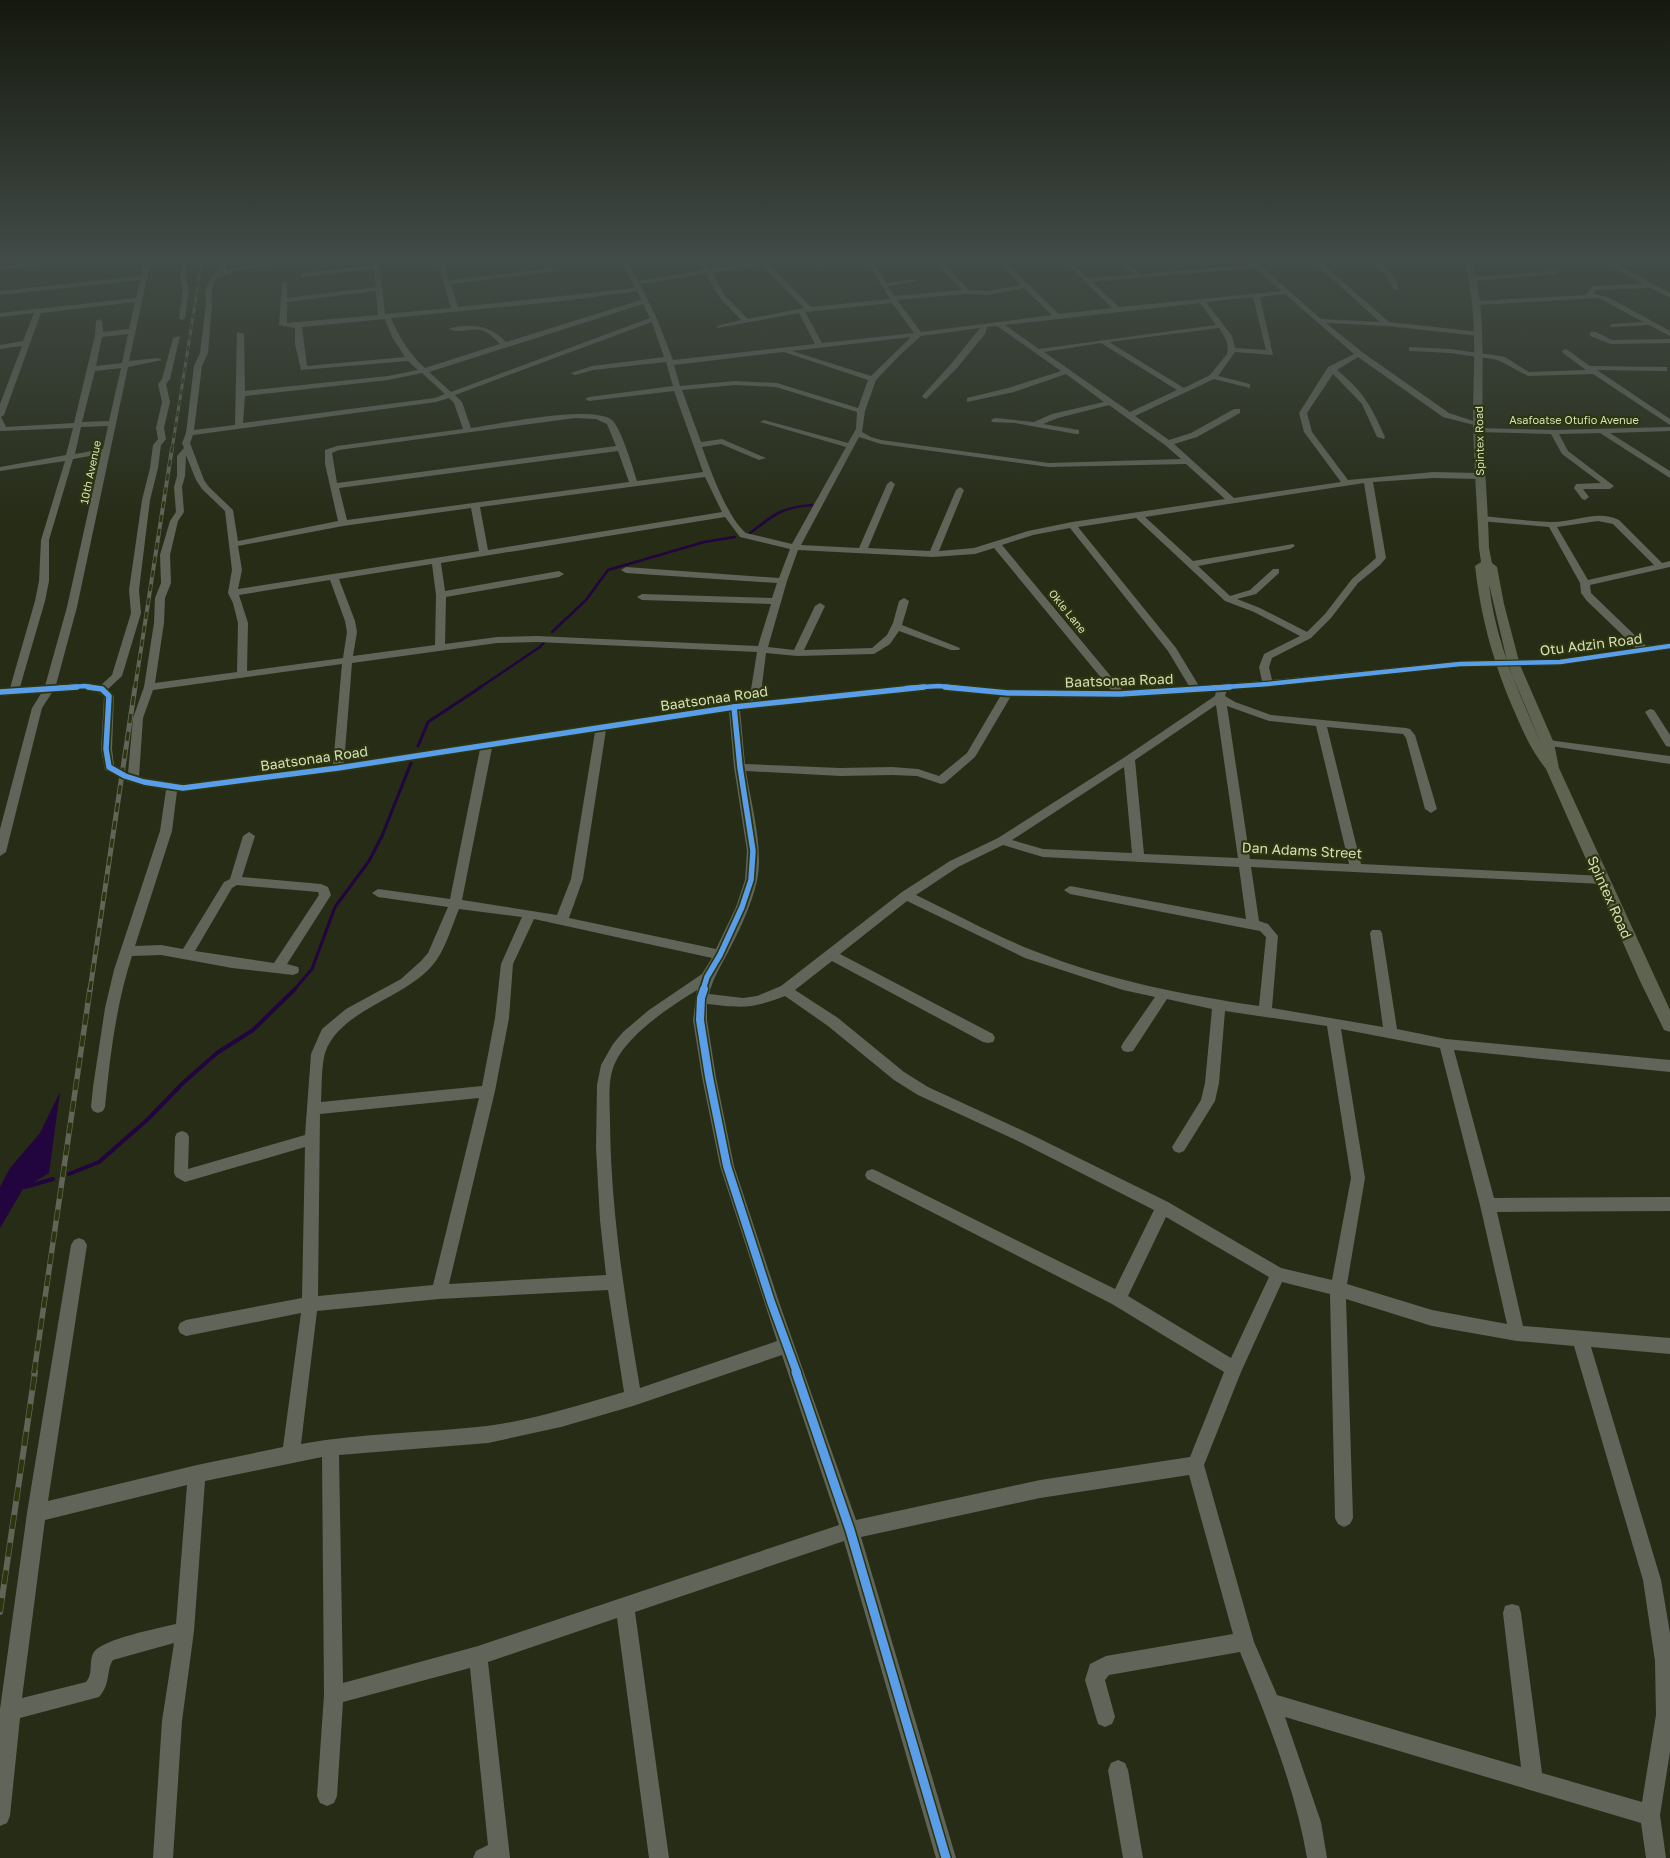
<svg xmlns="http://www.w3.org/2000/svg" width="1670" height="1858" viewBox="0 0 1670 1858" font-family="'Golos Text',sans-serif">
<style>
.water{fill:#22043f}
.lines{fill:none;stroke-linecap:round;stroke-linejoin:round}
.stream-far2{stroke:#22043f;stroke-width:2.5}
.stream-far1{stroke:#22043f;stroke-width:3}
.stream{stroke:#22043f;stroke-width:4}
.minor{fill:#616458;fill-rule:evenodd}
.major{fill:#5e6352;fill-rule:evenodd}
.rail-far4-casing{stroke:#616456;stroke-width:3}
.rail-far3-casing{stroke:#616456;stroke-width:4}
.rail-far2-casing{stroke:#616456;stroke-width:5}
.rail-far1-casing{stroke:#616456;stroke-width:5.5}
.rail-casing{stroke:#616456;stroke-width:6}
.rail-far4{stroke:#2c350e;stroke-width:2;stroke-dasharray:5.5;stroke-linecap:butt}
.rail-far3{stroke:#2c350e;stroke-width:2.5;stroke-dasharray:7;stroke-linecap:butt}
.rail-far2{stroke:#2c350e;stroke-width:3;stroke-dasharray:9;stroke-linecap:butt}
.rail-far1{stroke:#2c350e;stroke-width:4;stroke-dasharray:11;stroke-linecap:butt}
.rail{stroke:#2c350e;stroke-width:4.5;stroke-dasharray:14;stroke-linecap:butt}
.cycleway-far3-casing{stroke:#2c350e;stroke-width:7}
.cycleway-far2-casing{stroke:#2c350e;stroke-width:9}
.cycleway-far1-casing{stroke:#2c350e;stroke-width:11}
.cycleway-casing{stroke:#2c350e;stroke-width:12}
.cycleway-far3{stroke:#5a9eea;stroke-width:4.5}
.cycleway-far2{stroke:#5a9eea;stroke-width:5.5}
.cycleway-far1{stroke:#5a9eea;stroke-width:8}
.cycleway{stroke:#5a9eea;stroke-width:9}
.labels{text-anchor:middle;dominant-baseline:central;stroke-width:4.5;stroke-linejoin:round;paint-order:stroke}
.far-street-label{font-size:11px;fill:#d4deba;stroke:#2c350e}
.street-label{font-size:14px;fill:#d4deba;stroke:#2c350e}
</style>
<rect width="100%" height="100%" fill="#272c17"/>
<path class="water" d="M60 1092 49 1173 23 1189 0 1228V1187L10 1168 40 1133Z"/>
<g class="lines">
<g class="stream-far2">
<path d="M749 534C775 514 779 508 812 505"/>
<path d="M552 632 586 600 608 570 704 542 735 537"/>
<path d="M479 688 540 647 546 640"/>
</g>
<g class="stream-far1">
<path d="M418 746 428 722 481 687"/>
<path d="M294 990 312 969 335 907 369 861 382 836 411 763"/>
</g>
<g class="stream">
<path d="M69 1174 99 1162 147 1120 184 1082 217 1053 253 1030 295 989"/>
<path d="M25 1187 53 1179"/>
</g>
<g class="minor">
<path d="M57 260H79L0 270V266Z"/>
<path d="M145 260H151L129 361 158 358 162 360 128 367 77 607 56 685 85 683 100 686 112 675 131 613 129 590 142 500 150 468 153 445 158 439 156 428 162 402 158 384 162 379 173 338 180 336 170 379 166 384 170 402 164 428 166 439 161 445 158 468 150 500 139 590 141 613 122 676 108 689 114 696 112 749 114 765 128 773 133 718 144 687 154 623 155 598 161 583 160 555 170 521 176 512 174 487 177 476V456L184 448 182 443 186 433 194 366 200 353 206 304 205 291 211 277 220 268 222 260H228L226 270 280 260H296L235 271 217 278 211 291 212 304 208 353 202 366 194 430 235 425 237 332 244 334 245 391 388 376 418 370 408 361 301 370 295 344V328L279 325 282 282 287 283V298L376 287 374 269 303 277 300 275 303 273 373 265V260H379L385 314 451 308 437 260H443L449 280 552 268 555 270 552 272 451 284 458 307 635 288 621 260H627L638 281 704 270 698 260H704L710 269 768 260H784L769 264 811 307 890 299 866 260H872L886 283 916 279V281L888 286 894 296 962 290 933 260H940L969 290 988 291 1021 285 996 260H1003L1059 314 1112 308 1063 260H1070L1088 278 1134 274 1115 260H1122L1141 274 1251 265 1247 260H1254L1321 319 1380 322 1311 260H1318L1389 322 1481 332V336H1478L1387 326 1326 323 1362 352 1449 413 1482 424 1478 426 1443 417 1358 357 1337 370C1364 392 1371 406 1385 437L1384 439 1377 437 1362 404 1333 374 1307 413 1312 432 1348 480 1433 472 1480 473 1484 476 1480 479 1433 478 1373 482 1386 558 1380 565 1358 583 1331 618 1311 638 1272 658 1269 667 1272 680 1460 661 1560 659 1636 648 1587 601 1581 593 1580 583 1549 527 1480 521V517L1483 516C1505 518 1527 521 1550 522 1573 523 1597 509 1619 520L1662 563 1670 561V567L1590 585 1591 593 1646 646 1670 643V649L1560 665 1460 667 1227 690 1225 696 1235 702 1271 715 1406 728 1410 729 1415 735 1437 809 1431 813 1425 809 1406 738 1403 734 1327 727 1361 864 1603 876 1609 880 1603 884 1251 867 1259 921 1268 924 1278 936 1272 1008 1383 1027 1370 933 1372 930H1380L1382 933 1397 1029 1446 1039 1670 1060V1072L1454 1050 1494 1198 1670 1197V1211L1497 1212 1523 1326 1670 1338V1354L1591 1347 1661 1580 1670 1633V1752L1660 1815 1666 1858H1646L1641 1823 1285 1717 1321 1822 1327 1858H1307C1295 1787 1267 1719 1240 1652L1109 1675 1105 1680 1115 1717 1112 1724 1105 1727 1098 1724 1085 1680 1090 1664 1106 1656 1233 1634 1189 1475 1040 1498 861 1537 956 1858H936L844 1541 635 1612 669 1858H649L617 1618 488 1662 510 1858H473L476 1851 488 1845 470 1668 343 1702 337 1796 334 1803 327 1806 320 1803 317 1796 324 1695 322 1457 205 1481 194 1631 182 1721 173 1858H153L162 1721 174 1643 113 1660C106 1670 111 1684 99 1697L20 1718 10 1816 7 1823 0 1826V1709L27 1513 71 1245 74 1240 79 1238 84 1240 87 1245 48 1501 197 1465 283 1447 301 1313 186 1336 180 1333 178 1328 180 1323 186 1320 302 1298 305 1147 185 1182 176 1177 174 1173 175 1137 177 1133 182 1131 187 1133 189 1137 188 1169 305 1135 311 1054 322 1029 346 1009 401 979 421 961 428 953 448 907 378 897 372 893 378 889 450 899 480 749 338 772 177 791 172 831 135 946 161 945 183 949 224 882 230 879 243 836 249 832 255 836 242 877 321 884 328 887 331 895 287 964 298 967 299 970 298 973 293 975 232 968 161 955 132 956C116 1005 110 1056 105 1107L103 1111 98 1113 93 1111 91 1107 93 1087 105 1008 114 970 160 831 166 790 129 782 105 770 101 749 104 697C92 684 69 690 53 691L42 708 6 852 0 856V829L32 708 42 692 0 695V689L10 688 35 601 39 581 41 540 65 461 0 471V467L66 455 73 428 0 431V404L22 346 0 349V345L23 341 34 313 0 317V313L136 298 140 280 0 295V291L141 276ZM762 265 804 308 748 319 725 296 712 273ZM1255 268 1281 291 1119 307 1092 282ZM706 274 720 298 741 320 717 326V328L799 313 815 344 673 360 657 319 640 284ZM1024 288 1052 315 921 332 897 300 966 294 988 295ZM376 291 378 315 287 323V302ZM637 291 641 300 506 342C490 326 473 323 451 328L449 329C458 334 471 328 481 330 489 332 495 339 500 344L425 368C409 354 400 338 391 318L563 301ZM1285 294 1354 354 1328 367 1299 413 1304 432 1341 482 1234 498 1174 444 1197 437 1240 413V409H1234L1191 433 1169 440 1135 416 1214 379 1250 388V384L1218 376 1235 352 1273 355 1260 297ZM1253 297 1266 350 1235 348 1232 336 1206 302ZM135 302 129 329 103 332 102 321 99 319 96 321 95 335 74 423 6 427 1 417 4 415 41 313ZM892 303 914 333 822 343 805 312ZM1200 303 1216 325 1039 349 1005 325ZM643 304 650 318 451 392 429 372ZM385 319 392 337 405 357 307 366 302 327ZM652 322 664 357 592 366 571 373 575 375 593 370 666 362 673 386 589 397 585 399 589 401 674 391 703 472 637 481C633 468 621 428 612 420 592 404 498 424 471 428L462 402 455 395ZM997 326 1061 371 1008 388 967 398V402L1014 392 1066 374 1104 402 1052 414 1034 422 995 418 991 420 992 422 1015 423 1076 434H1079V430L1043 424 1058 418 1109 405 1165 445 1181 459 1049 463 881 440 871 437 862 432 865 411 876 380 901 354 921 336 980 328 951 364 923 395 922 397 926 399 957 368 985 334 987 327ZM1219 328C1224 335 1230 345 1227 354L1210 375 1184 388 1109 342ZM128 334 122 363 96 366 102 337ZM911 337 871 376 792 351ZM1101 343 1177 390 1130 412 1044 352ZM784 352 868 380 858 408 777 383 735 381 680 386 674 365ZM121 368 109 421 82 422 95 371ZM422 373 445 394 435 398 243 423 245 396 388 380ZM735 385 776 387 857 412 856 429 848 443 764 420 760 422 846 447 792 544 746 533C728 519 710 469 702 447L721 444 759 460 766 458 722 439 701 442 682 390ZM449 398 454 403 463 429 337 446 325 450V464L338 521 238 541 233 510 209 487 204 480 190 443 193 435 436 402ZM575 418 596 419 607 424 616 446 337 483 332 453 339 450ZM108 426 103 449 75 454 81 427ZM859 437 881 444 1049 467 1186 464 1225 499 1072 522 1028 531 974 548 939 551 964 490 960 487 956 490 930 551 868 548 895 484 891 481 887 484 859 548 801 545ZM618 451 629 482 347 520 339 488ZM101 454 67 607 45 686 20 687 45 601 49 581V540L73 459ZM186 455 196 480 202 489 225 511 232 570 228 593 233 603 238 623 237 672 155 683 164 623 165 598 171 583 170 555 178 521 184 512 182 487 185 476ZM705 477 722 512 488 550 480 507ZM1364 483 1376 558 1352 579 1325 614 1307 632 1260 608 1237 599 1256 594 1279 573V569H1273L1250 590 1230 596 1198 566 1290 549 1295 546 1293 544 1193 561 1145 517ZM471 508 479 551 238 589 242 570 238 546 343 526ZM725 517 740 537 790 549 779 578 626 567 621 570 626 573 777 583 772 598 642 594 637 597 642 600 771 604 758 646 537 636 497 637 445 644 446 597 559 577 564 574 559 571 445 591 441 563ZM1136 518 1225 601 1254 612 1300 636 1264 654 1259 667 1262 681 1199 686 1176 648 1078 527ZM1598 521 1613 524 1654 565 1588 580 1557 527ZM1070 528 1168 651 1189 686 1123 691 1002 545 1033 535ZM994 548 1112 691 1008 690 939 683 914 684 760 701 766 653 797 656 874 654 890 644 899 631 951 650H959L960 648 902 625 909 601 904 598 899 601 893 623 887 635 872 648 804 650 825 606 820 603 815 606 794 650 768 647 787 581 798 550 933 557 975 554ZM432 564 436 595 435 645 353 656 357 632 355 621 339 579ZM330 580 345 621 347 632 343 658 247 671 248 623 239 595ZM537 642 757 652 749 702 344 764 352 663 497 643ZM342 664 333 765 183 784 139 777 143 718 153 690ZM939 689 1001 695 967 753 939 776 918 769 892 767 840 768 745 764 740 710 914 690ZM1216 691 1215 696 1125 757 998 838 950 861 902 892 781 986 757 996 743 998 709 994C713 979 719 969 726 956 738 933 751 907 757 881 764 848 751 804 746 771L840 776 892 775 917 776 941 784 945 783 975 757 1011 696 1120 697ZM1216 705 1238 858 1144 854 1135 760ZM1227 706 1269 721 1316 726 1349 864 1250 859ZM729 711 734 767 747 851 745 880 736 907 716 949 569 918 583 879 606 730ZM595 732 571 879 557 915 462 900 492 748ZM1124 767 1132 853 1043 849 1012 840ZM1003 845 1043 857 1239 867 1246 919 1070 886 1064 890 1070 894 1260 931 1266 937 1259 1006C1184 995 1108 980 1037 952 995 936 956 914 916 895L958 867ZM237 885 318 892 319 895 274 963 195 951 232 888ZM907 901 1025 958 1123 990 1155 997 1123 1043 1121 1047 1123 1051 1128 1052 1133 1051 1167 999 1212 1009 1205 1083 1201 1100 1172 1147 1174 1151 1179 1153 1184 1151 1215 1101 1219 1083 1225 1011 1327 1026 1351 1178 1332 1280 1281 1268 1168 1202 1030 1134 928 1087 904 1072 838 1018 795 990 832 961 983 1042 988 1043 993 1042 995 1038 993 1034 840 954ZM459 909 522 917 501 964 495 1018 482 1086 321 1102C322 1087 321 1068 325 1053 339 1011 402 999 431 967 445 952 451 928 459 909ZM534 919 712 958 702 974 649 1010 623 1032 613 1044 601 1065 597 1085 596 1148 600 1220 606 1275 449 1284 495 1091 509 1018 513 964ZM697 990 693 1020 702 1077 720 1166 777 1341 640 1388C625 1300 611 1212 610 1123 610 1104 607 1080 615 1063 629 1033 670 1007 697 990ZM785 996 828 1026 894 1080 918 1095 1020 1142 1154 1210 1115 1289 877 1171 872 1169 867 1171 865 1175 867 1179 1112 1304 1224 1372 1190 1457 1040 1480 856 1520 779 1302 734 1166 716 1077 707 1020V1004C743 1008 751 1009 785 996ZM1341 1029 1440 1048 1480 1205 1507 1324 1432 1310 1347 1284 1365 1178ZM479 1098 433 1285 318 1296 320 1114ZM1166 1217 1269 1277 1231 1358 1128 1296ZM1282 1282 1330 1294 1335 1518 1338 1524 1344 1527 1350 1524 1353 1518 1346 1299 1432 1326 1517 1341 1574 1346 1643 1580 1655 1661 1656 1715 1642 1802 1542 1773 1521 1613 1519 1606 1512 1604 1505 1606 1503 1613 1521 1767 1277 1695 1254 1642 1204 1465 1241 1372ZM608 1290 624 1392C579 1405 533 1420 487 1426 425 1433 362 1433 301 1444L317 1311 439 1299ZM782 1355 839 1525 478 1646 343 1683 339 1455 488 1443 561 1427 633 1406ZM187 1485 176 1624C159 1628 103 1639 94 1652 88 1661 94 1673 86 1682L22 1698 45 1520Z"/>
<path d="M182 260H188L186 279 189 289 185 318 182 320 179 318 183 289 180 279Z"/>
<path d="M800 260 815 262 854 260 815 266Z"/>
<path d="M1369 260C1383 260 1398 277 1398 290H1394L1385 274Z"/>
<path d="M1600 260 1612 262 1655 260 1618 265 1670 293V298L1650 288 1595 290 1593 294 1608 297 1670 331V336L1649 325 1610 327V325L1612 324 1643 322 1599 298 1478 305 1475 303 1478 301 1586 295 1591 287 1593 286 1643 284Z"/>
<path d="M1555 271 1557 272V274L1474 281 1471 279 1474 277Z"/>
<path d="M1590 332H1596L1612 340 1670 339V343L1611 344 1590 336Z"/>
<path d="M1409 347 1450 349 1493 355 1505 357 1529 372 1586 370 1563 353 1562 351 1566 349 1590 366 1667 367V371H1664L1597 370 1670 419V425L1593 374 1528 376 1500 361 1493 359 1450 353 1412 351H1409Z"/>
<path d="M1670 427V431L1610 433 1670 471V478L1600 433 1559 434 1568 451 1614 486 1610 489H1583L1589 497 1585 500 1582 499 1574 488 1576 484 1601 483 1562 454 1551 434 1478 432 1474 430 1478 428 1554 430Z"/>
<path d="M1650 709 1654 710 1670 735V747L1666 746 1645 712Z"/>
<path d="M1548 740 1670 756V764L1544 745 1543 743Z"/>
<path d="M1118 1760 1125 1763 1128 1770 1143 1858H1123L1108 1770 1111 1763Z"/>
</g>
<path class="major" d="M1464 260H1472C1487 314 1481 368 1483 423 1484 464 1488 506 1489 548L1492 563 1497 567 1504 604 1520 665 1554 743 1559 768 1670 1010V1032L1664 1030 1640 981 1546 769C1529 747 1523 731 1512 706 1492 658 1481 617 1475 566L1481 562 1479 548C1477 506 1474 464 1473 423 1473 368 1479 314 1464 260ZM1489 584 1508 665 1542 746C1519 693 1495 641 1489 584Z"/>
<defs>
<path id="rail-far4" d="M172 449 202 260"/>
<path id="rail-far3" d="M135 688 172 448"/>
<path id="rail-far2" d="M90 990 135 687"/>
<path id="rail-far1" d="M34 1373 90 989"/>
<path id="rail" d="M0 1612 35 1372"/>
</defs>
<use href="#rail-far4" class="rail-far4-casing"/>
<use href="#rail-far3" class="rail-far3-casing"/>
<use href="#rail-far2" class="rail-far2-casing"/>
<use href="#rail-far1" class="rail-far1-casing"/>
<use href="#rail" class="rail-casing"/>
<use href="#rail-far4" class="rail-far4"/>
<use href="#rail-far3" class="rail-far3"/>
<use href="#rail-far2" class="rail-far2"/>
<use href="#rail-far1" class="rail-far1"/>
<use href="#rail" class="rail"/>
<defs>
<g id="cycleway-far3">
<path d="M59 688 85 686 95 688"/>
<path d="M906 688 939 686 957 688"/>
<path d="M1211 688 1268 684 1460 664 1560 662 1670 646"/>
</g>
<g id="cycleway-far2">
<path d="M88 687 102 689 109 696 106 749 109 767 125 776 144 782 183 788 338 768 734 707 924 687"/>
<path d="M945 687 1008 693 1120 694 1230 687"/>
<path d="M0 692 77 687"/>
<path d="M703 990 707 977 720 955 742 907 751 880 753 851 740 767 734 707"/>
</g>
<path id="cycleway-far1" d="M704 989 701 998 700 1020 709 1077 727 1166 771 1302 797 1373"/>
<path id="cycleway" d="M796 1372 850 1530 946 1858"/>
</defs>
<use href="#cycleway-far3" class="cycleway-far3-casing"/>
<use href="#cycleway-far2" class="cycleway-far2-casing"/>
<use href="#cycleway-far1" class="cycleway-far1-casing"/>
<use href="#cycleway" class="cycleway-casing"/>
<use href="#cycleway-far3" class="cycleway-far3"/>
<use href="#cycleway-far2" class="cycleway-far2"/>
<use href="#cycleway-far1" class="cycleway-far1"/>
<use href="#cycleway" class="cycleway"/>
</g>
<linearGradient id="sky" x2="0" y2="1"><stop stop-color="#15180d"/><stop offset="0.5" stop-color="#414b47"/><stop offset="1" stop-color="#414b47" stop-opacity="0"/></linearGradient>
<rect width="1670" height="520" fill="url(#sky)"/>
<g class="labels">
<g class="far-street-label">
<text x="1574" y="419">Asafoatse Otufio Avenue</text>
<text transform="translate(1479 441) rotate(-91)">Spintex Road</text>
<text transform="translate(90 472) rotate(-78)">10th Avenue</text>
<text transform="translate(1068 611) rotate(51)">Okle Lane</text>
</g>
<g class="street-label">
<text transform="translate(1591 644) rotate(-7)">Otu Adzin Road</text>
<text transform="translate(1119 680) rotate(-2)">Baatsonaa Road</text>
<text transform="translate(714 698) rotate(-8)">Baatsonaa Road</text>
<text transform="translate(314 758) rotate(-8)">Baatsonaa Road</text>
<text transform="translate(1302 850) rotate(3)">Dan Adams Street</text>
<text transform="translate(1610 897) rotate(66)">Spintex Road</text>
</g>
</g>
</svg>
